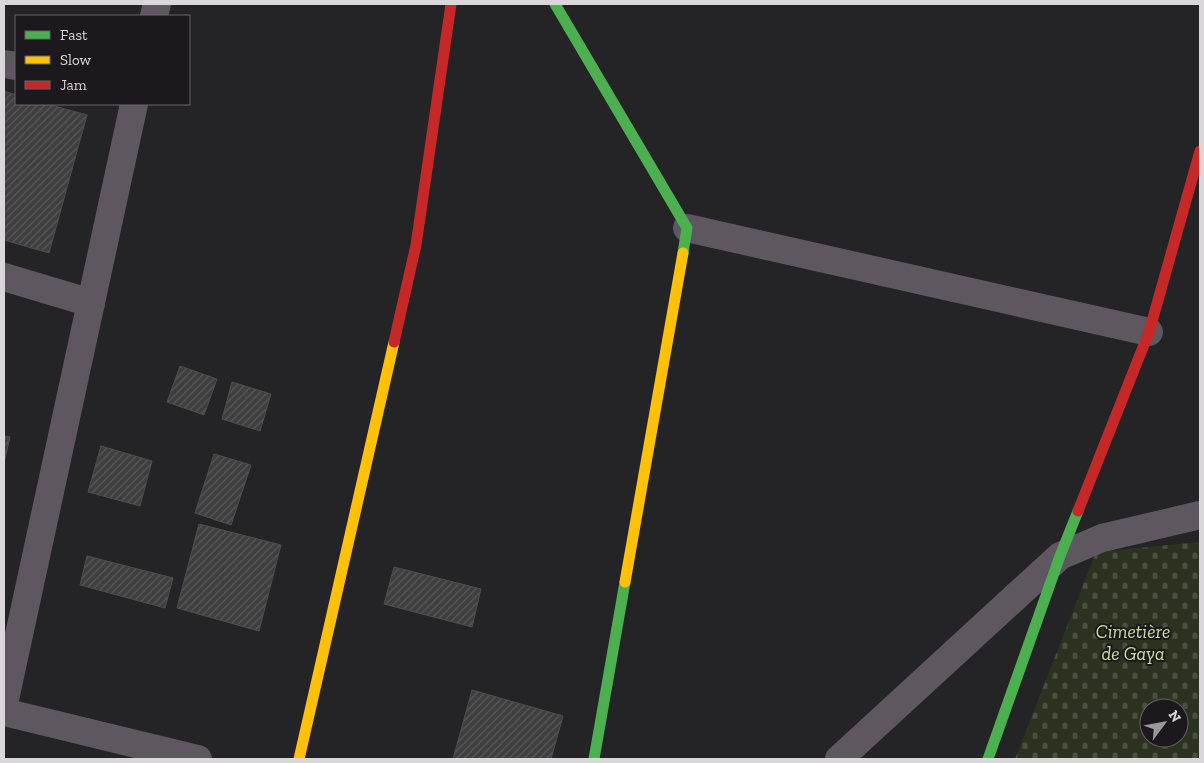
<svg xmlns="http://www.w3.org/2000/svg" width="1204" height="763" viewBox="0 0 1204 763" font-family="'Zilla Slab',serif">
<style>
.cemetery{fill:url(#cemetery-stones);fill-rule:evenodd}
.building{fill:url(#building-hatch);stroke:#4e4d4f}
.lines{fill:none;stroke-linecap:round;stroke-linejoin:round}
.street{stroke:#5e5760;stroke-width:28}
.fast{stroke:#4caf50;stroke-width:11}
.slow{stroke:#ffc107;stroke-width:11}
.jam{stroke:#c62828;stroke-width:11}
.labels{text-anchor:middle;dominant-baseline:central;stroke-width:4;stroke-linejoin:round;paint-order:stroke}
.park-label{font-size:19px;font-style:italic;fill:#c4e09b;stroke:#1c181d}
</style>
<defs>
<pattern id="cemetery-stones" width="16" height="16" patternUnits="userSpaceOnUse" patternTransform="scale(1.25)"><rect width="16" height="16" fill="#2b3320"/><path d="M2 7V4a2 2 0 0 1 4 0v3zM10 15v-3a2 2 0 0 1 4 0v3z" fill="#495040"/></pattern>
<pattern id="building-hatch" width="6" height="6" patternUnits="userSpaceOnUse" patternTransform="scale(1.25)"><rect width="6" height="6" fill="#3f3e3f"/><path d="M-1 1l2-2M0 6l6-6M5 7l2-2" fill="none" stroke="#5a595a"/></pattern>
</defs>
<rect width="100%" height="100%" fill="#242325"/>
<path class="cemetery" d="M1200 542V759H1015L1096 552ZM1149 708H1179V738H1149Z"/>
<g class="building">
<path d="M4 91 16 95V104H47L87 115 49 253 4 240Z"/>
<path d="M180 366 217 379 204 415 167 402Z"/>
<path d="M232 382 271 394 260 431 222 419Z"/>
<path d="M4 436 10 437 4 463Z"/>
<path d="M101 446 152 461 140 506 88 492Z"/>
<path d="M214 454 251 465 231 525 195 513Z"/>
<path d="M199 524 281 545 259 631 177 608Z"/>
<path d="M87 556 173 578 165 608 80 585Z"/>
<path d="M394 567 481 589 472 627 384 604Z"/>
<path d="M472 690 563 716 551 759H453Z"/>
</g>
<g class="lines">
<g class="street">
<path d="M154 16 157 4"/>
<path d="M4 64 16 66"/>
<path d="M687 228 1149 332"/>
<path d="M4 277 91 303"/>
<path d="M4 704 134 104"/>
<path d="M4 712 198 759"/>
<path d="M839 759 1060 556 1102 538 1200 515"/>
</g>
<g class="fast">
<path d="M555 4 687 228 683 253"/>
<path d="M594 759 625 582"/>
<path d="M988 759 1060 556 1078 511"/>
</g>
<g class="slow">
<path d="M625 582 683 253"/>
<path d="M299 759 394 342"/>
</g>
<g class="jam">
<path d="M394 342 416 245 451 4"/>
<path d="M1078 511 1149 332 1200 151"/>
</g>
</g>
<g class="labels">
<g class="park-label">
<text x="1133" y="631">Cimetière<tspan x="1133" dy="22">de Gaya</tspan></text>
</g>
</g>
<rect width="1204" height="763" fill="none" stroke="#d9d7da" stroke-width="10"/>
<rect x="15" y="15" width="175" height="90" fill="#1c181d" stroke="#686469"/>
<rect x="25" y="31" width="25" height="8" fill="#4caf50" stroke="#686469"/>
<text x="60" y="40" font-size="15" fill="#d9d7da">Fast</text>
<rect x="25" y="56" width="25" height="8" fill="#ffc107" stroke="#686469"/>
<text x="60" y="65" font-size="15" fill="#d9d7da">Slow</text>
<rect x="25" y="81" width="25" height="8" fill="#c62828" stroke="#686469"/>
<text x="60" y="90" font-size="15" fill="#d9d7da">Jam</text>
<g transform="translate(1164 723) rotate(58)"><circle r="24" fill="#1c181d" stroke="#686469"/>
<path d="M0-4L9 19L0 12L-9 19Z" fill="#9a989b"/>
<text y="-8" font-size="14" font-weight="bold" text-anchor="middle" fill="#d9d7da">N</text>
</g>
</svg>
